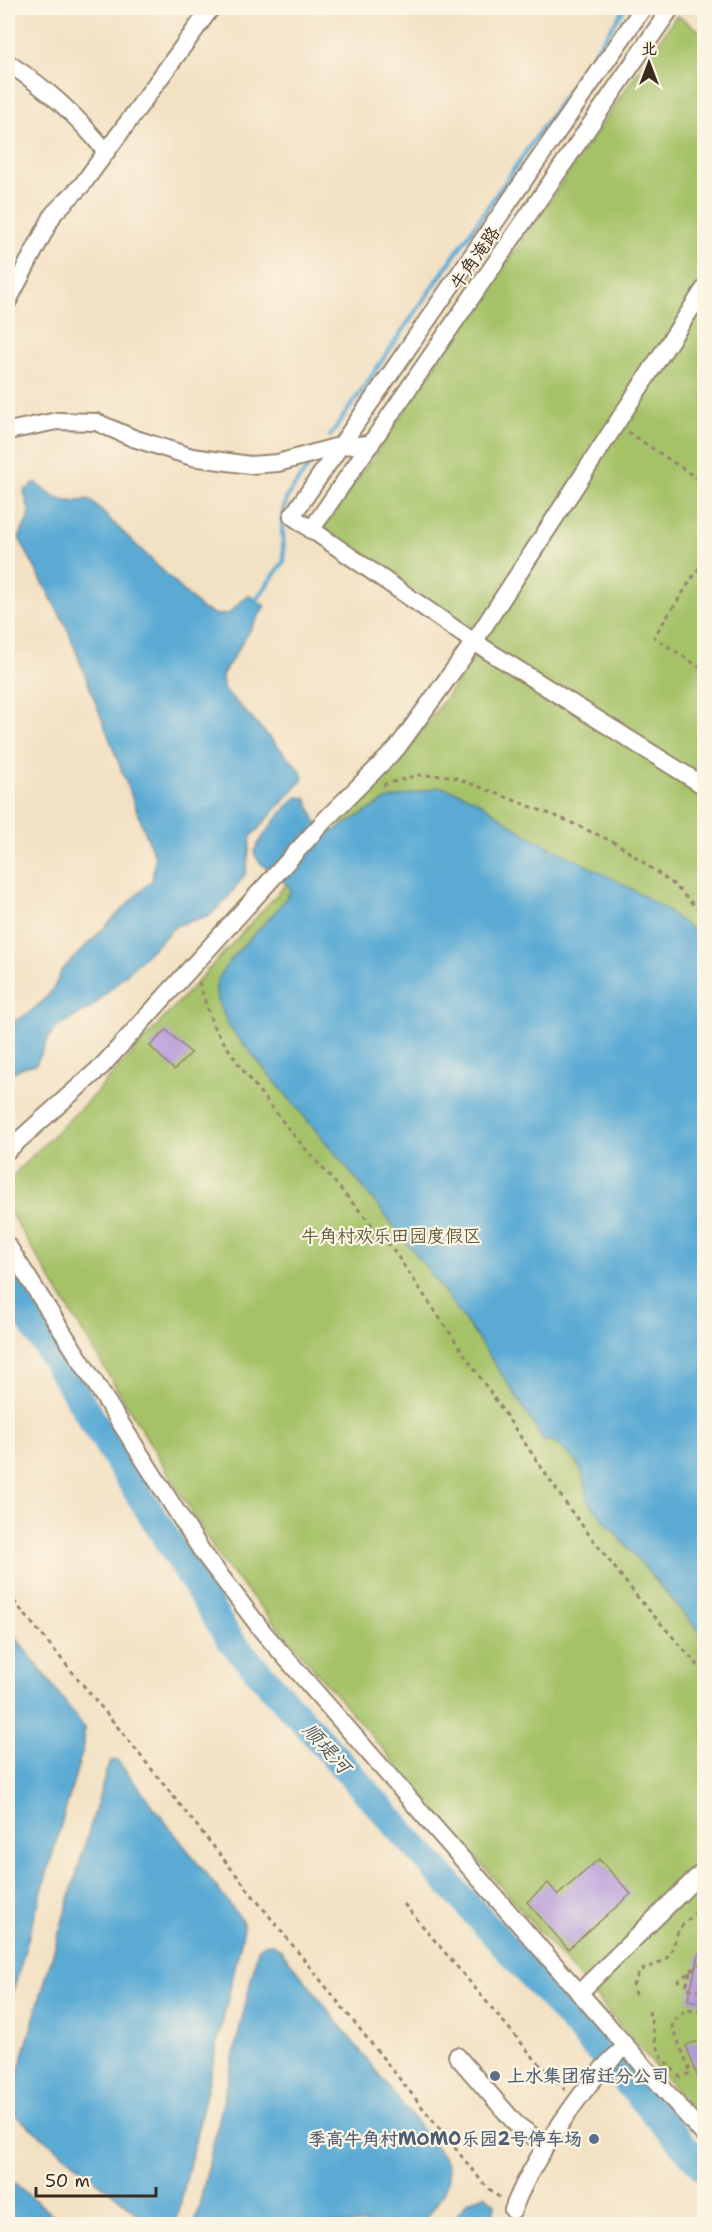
<svg xmlns="http://www.w3.org/2000/svg" width="712" height="2232" viewBox="0 0 712 2232" font-family="'Shantell Sans','LXGW WenKai TC',sans-serif">
<style>
.green{fill:#a6c268;stroke:#707643;stroke-width:1.5}
.water{fill:#5aaad4;stroke:#4a6a79;stroke-width:1.5}
.lines{fill:none;stroke-linecap:round;stroke-linejoin:round}
.stream{stroke:#5aaad4;stroke-width:4.5}
.river{stroke:#5aaad4;stroke-width:28}
.building{fill:#b299d9}
.minor-casing{stroke:#978670;stroke-width:20}
.path{stroke:#978670;stroke-width:3;stroke-dasharray:4.5 4.5;stroke-linecap:butt}
.minor{stroke:#fff;stroke-width:16}
.service-dot{fill:#5c6f8a;stroke:#fcf5e5;stroke-width:2}
.labels{text-anchor:middle;dominant-baseline:central;stroke-width:4.5;stroke-linejoin:round;paint-order:stroke}
.street-label{font-size:18px;fill:#3b2a1e;stroke:#fcf5e5}
.park-label{font-size:18px;fill:#5b5834;stroke:#fcf5e5}
.service-label{font-size:18px;font-weight:bold;fill:#4e5e75;stroke:#fcf5e5;text-anchor:start}
.water-label{font-size:20px;font-style:italic;fill:#46575e;stroke:#fcf5e5}
</style>
<rect width="100%" height="100%" fill="#fcf5e5"/>
<filter id="ink" filterUnits="userSpaceOnUse"><feTurbulence type="fractalNoise" baseFrequency=".0167" numOctaves="2"/><feDisplacementMap in="SourceGraphic" scale="12" xChannelSelector="R" yChannelSelector="G"/><feConvolveMatrix kernelMatrix="1 2 1 2 8 2 1 2 1" color-interpolation-filters="sRGB"/></filter>
<filter id="wash" filterUnits="userSpaceOnUse"><feTurbulence type="fractalNoise" baseFrequency=".008" numOctaves="4" result="noise"/><feDisplacementMap in="SourceGraphic" scale="24" xChannelSelector="R" yChannelSelector="G"/><feGaussianBlur stdDeviation="1.35" result="paint"/><feColorMatrix in="noise" values="0 0 0 0 0 0 0 0 0 0 0 0 0 0 0 0 0 1.4 0 .05"/><feComposite in="paint" operator="in"/></filter>
<g filter="url(#wash)">
<rect width="100%" height="100%" fill="#f3e1c3"/>
<path class="green" d="M677 15 704 34V2123L222 1562 8 1209V1185L18 1170 93 1096 407 752 487 640 324 528Z"/>
<g class="water">
<path d="M36 482C53 499 65 505 89 499L202 609 217 615 228 614 248 595 265 606 222 675 223 688 301 771 303 779 251 837 246 873 226 900 210 915 176 926 92 1007 57 1027 48 1039 36 1064 23 1067 8 1075V1028C12 1019 22 1019 30 1012 44 1002 56 988 61 971L152 880 155 858 68 630 19 538 30 514 24 491Z"/>
<path d="M439 787C482 795 496 818 531 837 587 867 659 896 704 941V1637L587 1500C588 1473 573 1453 549 1440L544 1442C456 1292 342 1161 230 1028 225 1016 216 1002 216 989 216 963 277 918 291 890 282 874 259 869 254 852 261 837 285 806 298 797L306 798 316 822 334 831 386 800Z"/>
<path d="M8 1627 84 1727V1745L8 2009Z"/>
<path d="M117 1760 242 1920 244 1928 176 2224H145L127 2205 16 2116 11 2107 10 2100 108 1766 111 1761Z"/>
<path d="M266 1943 273 1944 281 1950 445 2159C456 2186 436 2204 421 2224H195L258 1949Z"/>
<path d="M8 2178 64 2224H8Z"/>
<path d="M485 2195 495 2204 492 2224H450L468 2201Z"/>
</g>
<g class="lines">
<g class="stream">
<path d="M330 436 625 8"/>
<path d="M256 600 284 561 282 520 284 508 287 497 307 468"/>
</g>
<path class="river" d="M8 1285 230 1640 704 2168"/>
</g>
<g id="blocks">
<g class="building">
<path d="M166 1030 191 1053 174 1070 150 1046Z"/>
<path d="M599 1859 631 1894 568 1949 527 1902 548 1883 558 1895Z"/>
<path d="M699 1953 705 1954V1986L701 2003 688 2000Z"/>
<path d="M705 2039V2092H703L686 2045Z"/>
</g>
</g>
</g>
<g filter="url(#ink)">
<use href="#blocks" fill-opacity="0" stroke="#978670" stroke-width="1.5"/>
<g class="lines">
<defs>
<g id="minor">
<path d="M643 8 292 516 474 642 704 786"/>
<path d="M8 63C47 89 77 115 106 152"/>
<path d="M8 301 54 213 82 185 211 8"/>
<path d="M8 431 57 421 96 422 133 438 192 457 250 465 278 463 339 446 371 444"/>
<path d="M311 530 671 8"/>
<path d="M8 1150 102 1066 326 819 397 748 474 642 704 289"/>
<path d="M8 1246 203 1553 264 1633 704 2135"/>
<path d="M579 1993 704 1870"/>
<path d="M457 2056 516 2124 546 2146"/>
<path d="M513 2210C528 2167 590 2073 626 2047"/>
</g>
</defs>
<use href="#minor" class="minor-casing"/>
<g class="path">
<path d="M628 432 704 483"/>
<path d="M704 560 654 637 704 670"/>
<path d="M383 785 417 775 451 776 563 819 618 844 673 884 704 915"/>
<path d="M199 982 213 1026 242 1069 291 1132 392 1248 571 1511 639 1599 704 1672"/>
<path d="M8 1594 125 1736 483 2183 501 2199"/>
<path d="M404 1904 534 2058 565 2090"/>
<path d="M690 1972 686 1987 697 1991 704 1989"/>
<path d="M677 1982 704 1960"/>
<path d="M635 1995 633 1985 640 1971 663 1961 670 1955 679 1929 704 1904"/>
<path d="M649 2011 656 2044 663 2059 680 2077 691 2073 672 2027 673 2021 686 2010 701 2012 704 2018"/>
</g>
<use href="#minor" class="minor"/>
</g>
</g>
<g class="service-dot">
<circle cx="495" cy="2076" r="6"/>
<circle cx="594" cy="2139" r="6"/>
</g>
<g class="labels">
<g class="street-label">
<text transform="translate(475 258) rotate(-55)">牛角淹路</text>
</g>
<g class="park-label">
<text x="391" y="1236">牛角村欢乐田园度假区</text>
</g>
<g class="service-label">
<text x="507" y="2076">上水集团宿迁分公司</text>
<text x="582" y="2139" text-anchor="end">季高牛角村MOMO乐园2号停车场</text>
</g>
<g class="water-label">
<text transform="translate(327 1748) rotate(48)">顺堤河</text>
</g>
</g>
<rect width="712" height="2232" fill="none" stroke="#fcf5e5" stroke-width="30"/>
<g transform="translate(649 63)" stroke="#fcf5e5" stroke-width="4.5" paint-order="stroke">
<path d="M0-4.5L10 22L0 15L-10 22Z" fill="#3b2a1e"/>
<text y="-9" font-size="16" font-weight="bold" text-anchor="middle" fill="#3b2a1e">北</text>
</g>
<path d="M36 2187v9h120v-9" fill="none" stroke="#3b2a1e" stroke-width="3"/>
<text x="45" y="2187" font-size="18" fill="#3b2a1e" stroke="#fcf5e5" stroke-width="4.5" paint-order="stroke">50 m</text>
</svg>
